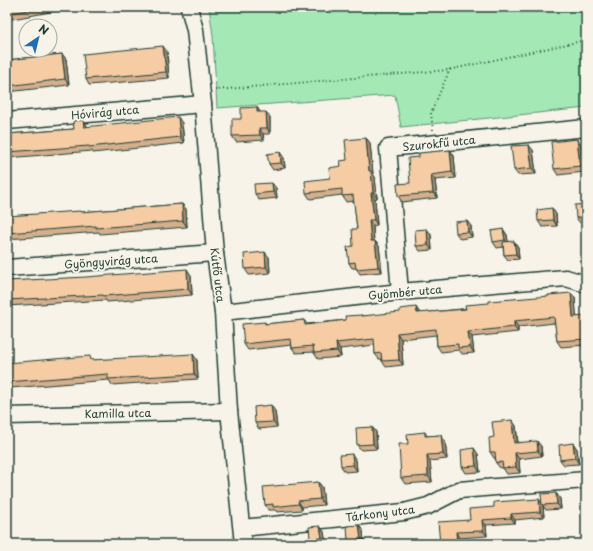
<svg xmlns="http://www.w3.org/2000/svg" width="593" height="551" viewBox="0 0 593 551" font-family="'Playpen Sans',sans-serif">
<style>
.green{fill:#a4e9b5;stroke:#629374}
.lines{fill:none;stroke-linecap:round;stroke-linejoin:round}
.minor-casing{stroke:#1f3d34;stroke-width:19}
.path{stroke:#1f3d34;stroke-width:2;stroke-dasharray:1 3;stroke-linecap:butt}
.minor{stroke:#f7f3e8;stroke-width:16}
.wall{fill:#d3af8d;stroke:#1f3d34}
.shaded-wall{fill:#ac8f73;stroke:#1f3d34}
.building{fill:#f5cca4;stroke:#1f3d34}
.labels{text-anchor:middle;dominant-baseline:central;stroke-width:4;stroke-linejoin:round;paint-order:stroke}
.street-label{font-size:11px;fill:#1f3d34;stroke:#f7f3e8}
</style>
<rect width="100%" height="100%" fill="#f7f3e8"/>
<filter id="ink" filterUnits="userSpaceOnUse"><feTurbulence type="fractalNoise" baseFrequency=".025" numOctaves="2"/><feDisplacementMap in="SourceGraphic" scale="8" xChannelSelector="R" yChannelSelector="G"/><feConvolveMatrix kernelMatrix="1 2 1 2 8 2 1 2 1" color-interpolation-filters="sRGB"/></filter>
<g filter="url(#ink)">
<path class="green" d="M209 7H586V108L401 127 395 95 217 108 213 36Z"/>
<g class="lines">
<defs>
<g id="minor">
<path d="M189 7 195 30 203 104 215 253 223 312 229 411 243 544"/>
<path d="M7 121 203 104"/>
<path d="M7 268 215 253"/>
<path d="M400 292 388 148 586 128"/>
<path d="M223 312 400 292 566 278 586 284"/>
<path d="M7 416 229 411"/>
<path d="M242 528 404 512 428 506 459 490 586 480"/>
</g>
</defs>
<use href="#minor" class="minor-casing"/>
<g class="path">
<path d="M215 90 448 70 586 40"/>
<path d="M433 130 431 113 450 69"/>
</g>
<use href="#minor" class="minor"/>
</g>
<g class="wall">
<path d="M7 7H85L79 8 78 7 7 20Z"/>
<path d="M167 52 169 78 89 85 86 79Z"/>
<path d="M62 54 66 59 69 85 7 92V60Z"/>
<path d="M260 112 270 117V134H263L264 140 236 142 232 136 241 119Z"/>
<path d="M83 120 87 126V127L182 123 184 143 93 153 92 151 7 158V134L74 129Z"/>
<path d="M366 138 370 143 373 174 375 177 377 198 375 199 377 225 373 226 374 241H375L379 246 382 272 360 274 356 268H352L349 263 357 229 354 201 346 202 342 195 310 199 306 193 330 178 347 160Z"/>
<path d="M577 139 581 145 584 172 558 175 554 169Z"/>
<path d="M450 150 454 156 456 178 435 180 437 198 402 202 398 196 410 183 419 157Z"/>
<path d="M533 150 536 174 518 175 514 170Z"/>
<path d="M284 158 285 168 273 170 269 164Z"/>
<path d="M276 188 277 198 259 200 255 194Z"/>
<path d="M182 204 186 209 187 227 100 234 99 232 7 239V216L81 212Z"/>
<path d="M586 204V223H580L576 218Z"/>
<path d="M556 214 557 226 542 227 538 221Z"/>
<path d="M471 226 472 237 460 239 456 233Z"/>
<path d="M427 229 431 235 432 250 420 251 416 246Z"/>
<path d="M503 229 507 235 508 242 514 241 518 247 519 259 508 260 504 255 503 247 497 248 493 242Z"/>
<path d="M269 257 270 273 249 275 245 269Z"/>
<path d="M191 275 192 295 107 302 106 300 7 306V281Z"/>
<path d="M575 298 576 317 586 316V345L561 347 557 341 555 323 518 327V332L472 337 474 353 462 354 459 350 441 352 437 346 436 335 401 339 403 365 386 367 382 361V359H379L375 354V345L340 349 341 357 318 359 314 353V352L296 353 292 348V345L248 350 244 344 265 322 266 324 304 320 307 324 346 320 362 315 363 316 420 313Z"/>
<path d="M93 360H197L198 379 112 385 109 380 10 388 7 384V382Z"/>
<path d="M275 411 277 427 259 429 255 423Z"/>
<path d="M512 420 516 426 518 442 541 446 542 456 519 459 520 473 507 474 503 468H500L496 463 495 458H494L490 452 494 437Z"/>
<path d="M372 427 376 432 377 449 361 450 357 445Z"/>
<path d="M425 432 427 436 441 435 445 441 447 459 430 461 432 482 405 484 401 478 408 444Z"/>
<path d="M573 443 577 449 579 464 564 465 560 460Z"/>
<path d="M478 454 480 472 466 473 462 467Z"/>
<path d="M356 460 357 471 345 472 341 466Z"/>
<path d="M318 482 322 487 324 505 302 507V510L277 512 275 510H269L265 505Z"/>
<path d="M556 493 560 499 561 509 546 510 543 506 544 517 515 520V523L486 525 487 536 459 538 440 544 470 520 494 507 542 503Z"/>
<path d="M320 526 324 532 326 544H313L310 539Z"/>
<path d="M363 531 364 544H350L348 541Z"/>
</g>
<g class="shaded-wall">
<path d="M163 46 167 52 169 78 166 72Z"/>
<path d="M62 54 66 59 69 85 65 79Z"/>
<path d="M257 107 261 113 257 112Z"/>
<path d="M266 112 270 117V134L267 128Z"/>
<path d="M178 117 182 123 184 143 180 137Z"/>
<path d="M83 120 87 126 88 133 84 127Z"/>
<path d="M259 128 263 134 264 140 260 135Z"/>
<path d="M366 138 370 143 373 174 375 177 377 198 373 193 369 171Z"/>
<path d="M577 139 581 145 584 172 580 166Z"/>
<path d="M529 145 533 150 536 174 532 168Z"/>
<path d="M450 150 454 156 456 178 452 172Z"/>
<path d="M280 152 284 158 285 168 281 163Z"/>
<path d="M431 175 435 180 437 198 433 193Z"/>
<path d="M272 183 276 188 277 198 273 192Z"/>
<path d="M371 193 375 199 377 225 374 220Z"/>
<path d="M182 204 186 209 187 227 183 221Z"/>
<path d="M552 208 556 214 557 226 553 220Z"/>
<path d="M369 220 373 226 374 247 371 241Z"/>
<path d="M467 221 471 226 472 237 468 232Z"/>
<path d="M427 229 431 235 432 250 428 245Z"/>
<path d="M503 229 507 235 509 246 505 240Z"/>
<path d="M375 241 379 246 382 272 378 267Z"/>
<path d="M514 241 518 247 519 259 516 254Z"/>
<path d="M265 252 269 257 270 273 266 267Z"/>
<path d="M187 269 191 275 192 295 188 289Z"/>
<path d="M571 293 575 298 577 323 573 317Z"/>
<path d="M416 307 420 313H417Z"/>
<path d="M514 321 518 327V332L514 327Z"/>
<path d="M468 332 472 337 474 353 470 347Z"/>
<path d="M397 333 401 339 403 365 399 360Z"/>
<path d="M336 343 340 349 341 357 337 351Z"/>
<path d="M193 354 197 360 198 379 194 374Z"/>
<path d="M271 405 275 411 277 427 273 422Z"/>
<path d="M512 420 516 426 518 448 514 443Z"/>
<path d="M372 427 376 432 377 449 373 444Z"/>
<path d="M441 435 445 441 447 459 443 454Z"/>
<path d="M537 441 541 446 542 456 538 451Z"/>
<path d="M573 443 577 449 579 464 575 458Z"/>
<path d="M474 448 478 454 480 472 476 466Z"/>
<path d="M515 453 519 459 520 473 516 467Z"/>
<path d="M352 454 356 460 357 471 353 465Z"/>
<path d="M427 455 430 461 432 482 428 476Z"/>
<path d="M318 482 322 487 324 505 320 499Z"/>
<path d="M556 493 560 499 561 509 557 504Z"/>
<path d="M539 499 543 505H542L543 506 544 517 540 512Z"/>
<path d="M298 501 302 507V510L299 504Z"/>
<path d="M511 514 515 520V523L511 518Z"/>
<path d="M482 520 486 525 487 536 483 531Z"/>
<path d="M359 525 363 531 364 544H363L361 540Z"/>
<path d="M320 526 324 532 326 544 322 538Z"/>
<path d="M456 532 459 538 460 544H457Z"/>
</g>
<g class="building">
<path d="M7 7H45L7 14Z"/>
<path d="M163 46 166 72 86 79 83 54Z"/>
<path d="M62 54 65 79 7 86V60Z"/>
<path d="M257 107V112H266L267 128H259L260 135 232 136V119H241V108Z"/>
<path d="M178 117 180 137 89 147V146L7 152V134L74 129 73 121 83 120 84 127Z"/>
<path d="M366 138 369 171H371L373 193H371L374 220H369L371 241H375L378 267 356 269 355 262 349 263 347 247 353 246 352 229H357L353 195 342 196V189L306 193 305 181 330 178 329 168 341 166 340 161 347 160 345 140Z"/>
<path d="M577 139 580 166 554 169 551 142Z"/>
<path d="M529 145 532 168 514 170 511 146Z"/>
<path d="M450 150 452 172 431 175 433 193 398 196 397 184 410 183 408 158 419 157V153Z"/>
<path d="M280 152 281 163 269 164 267 154Z"/>
<path d="M272 183 273 192 255 194 254 184Z"/>
<path d="M182 204 183 221 96 228V226L7 233V216L80 211V212Z"/>
<path d="M586 204V217L576 218 575 205Z"/>
<path d="M552 208 553 220 538 221 537 210Z"/>
<path d="M467 221 468 232 456 233 455 222Z"/>
<path d="M427 229 428 245 416 246 415 230Z"/>
<path d="M503 229 505 240 493 242 491 231Z"/>
<path d="M514 241 516 254 504 255 503 242Z"/>
<path d="M265 252 266 267 245 269 244 254Z"/>
<path d="M187 269 188 289 103 296V295L7 300V281L86 277Z"/>
<path d="M571 293 573 317 586 316V339L557 341 554 317 514 321V327L468 332 470 347 458 348V344L437 346 436 329 397 333 399 360 382 361 381 353 375 354 374 339 336 343 337 351 314 353 313 346 292 348 291 339 244 344 242 324 265 322V324L304 320 305 325 346 320 345 316 362 315V316L400 312V309L416 307 417 313 466 309 465 305 489 303V301L549 296 548 295Z"/>
<path d="M193 354 194 374 108 379V374L7 382V363L90 356 91 360Z"/>
<path d="M271 405 273 422 255 423 254 407Z"/>
<path d="M512 420 514 443 537 441 538 451 515 453 516 467 503 468 502 462 496 463 495 452H490L489 438 494 437 492 422Z"/>
<path d="M372 427 373 444 357 445 356 428Z"/>
<path d="M425 432V436L441 435 443 454 427 455 428 476 401 478 399 444H408L407 434Z"/>
<path d="M573 443 575 458 560 460 559 445Z"/>
<path d="M474 448 476 466 462 467 461 450Z"/>
<path d="M352 454 353 465 341 466 340 455Z"/>
<path d="M318 482 320 499 298 501 299 504 273 507V504L265 505 263 487Z"/>
<path d="M556 493 557 504 542 505 541 494Z"/>
<path d="M539 499 540 512 511 514V518L482 520 483 531 456 532 457 544H440L438 522 470 520 469 509 494 507V502Z"/>
<path d="M359 525 361 540 348 541 347 526Z"/>
<path d="M320 526 322 538 310 539 309 527Z"/>
</g>
</g>
<g class="labels">
<g class="street-label">
<text transform="translate(105 112) rotate(-5)">Hóvirág utca</text>
<text transform="translate(439 143) rotate(-6)">Szurokfű utca</text>
<text transform="translate(111 261) rotate(-4)">Gyöngyvirág utca</text>
<text transform="translate(218 275) rotate(83)">Kútfő utca</text>
<text transform="translate(405 292) rotate(-5)">Gyömbér utca</text>
<text transform="translate(118 413) rotate(-1)">Kamilla utca</text>
<text transform="translate(380 513) rotate(-7)">Tárkony utca</text>
</g>
</g>
<rect width="593" height="551" fill="none" stroke="#f7f3e8" stroke-width="24"/>
<rect x="12" y="12" width="569" height="527" fill="none" stroke="#1f3d34" stroke-width="1.5" filter="url(#ink)"/>
<g transform="translate(38 38) rotate(35)"><circle r="19" fill="#f7f3e8" stroke="#a1aaa0"/>
<path d="M0-3L7 15L0 10L-7 15Z" fill="#1f6fb2"/>
<text y="-6" font-size="11" font-weight="bold" text-anchor="middle" fill="#1f3d34">N</text>
</g>
</svg>
